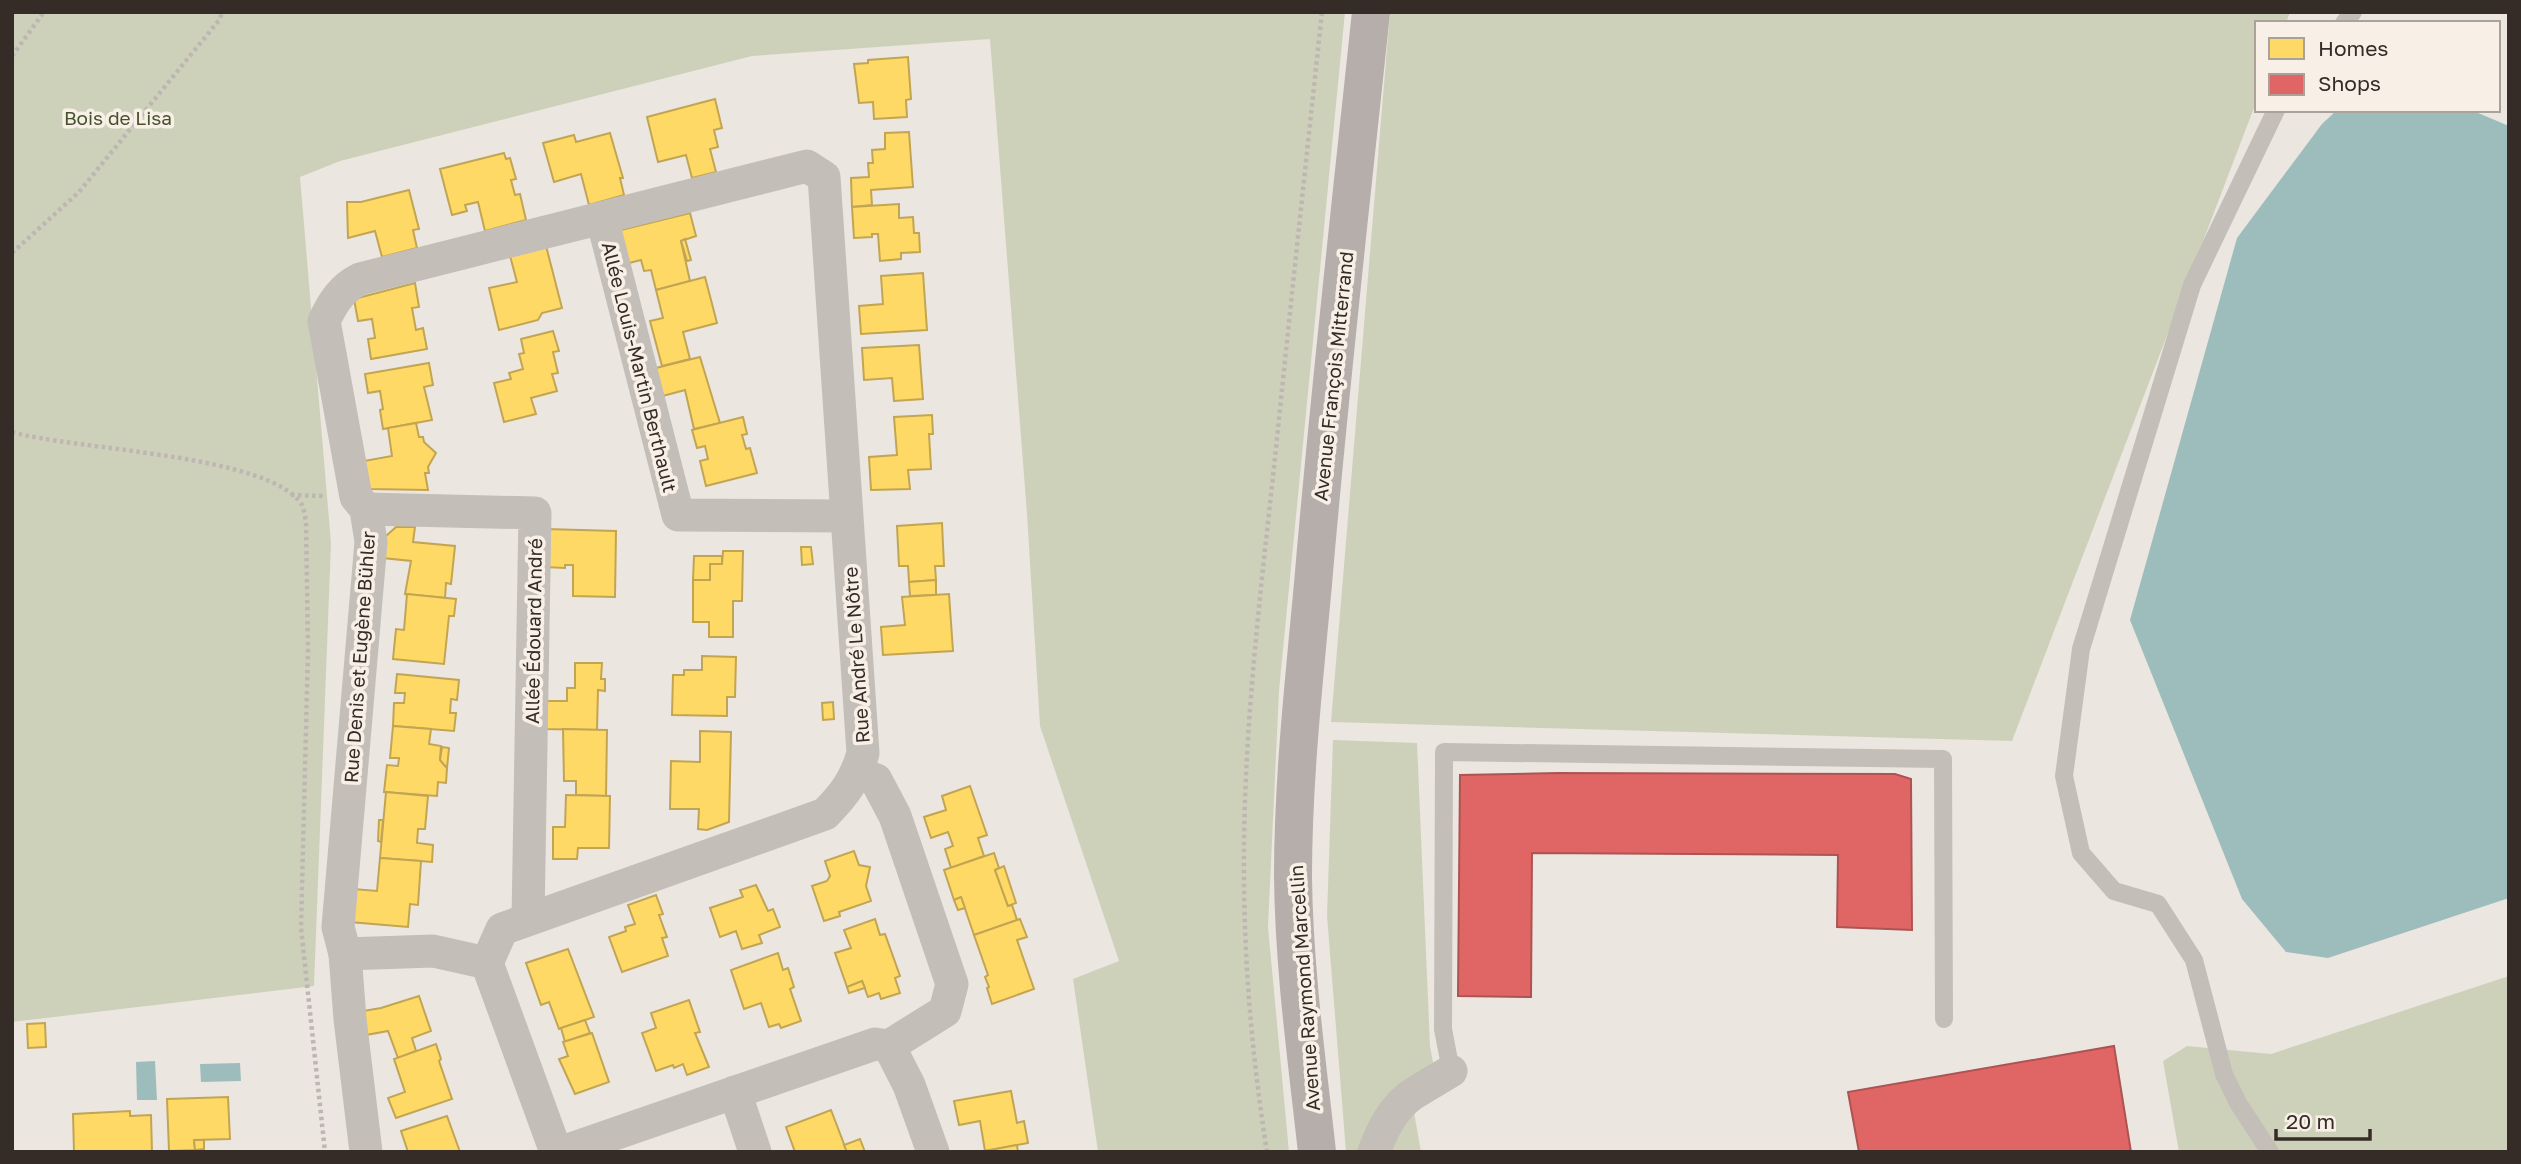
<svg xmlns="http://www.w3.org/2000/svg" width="2521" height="1164" viewBox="0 0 2521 1164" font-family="'Golos Text',sans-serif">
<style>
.green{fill:#ced1ba}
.water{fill:#9dbdbc}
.homes{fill:#ffd966;stroke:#c2a553;stroke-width:2}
.shops{fill:#e06666;stroke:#ad5453;stroke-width:2}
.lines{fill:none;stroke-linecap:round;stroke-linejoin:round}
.path{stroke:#bdb6b2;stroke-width:4.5;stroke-dasharray:3.5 3.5;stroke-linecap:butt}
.lane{stroke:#c4beb9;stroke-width:18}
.street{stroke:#c4beb9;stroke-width:33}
.secondary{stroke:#b5aeaa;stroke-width:38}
.labels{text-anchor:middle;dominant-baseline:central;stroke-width:7;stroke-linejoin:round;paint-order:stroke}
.park-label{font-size:19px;fill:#46522c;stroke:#f8f0e7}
.street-label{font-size:19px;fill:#352b27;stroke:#f8f0e7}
</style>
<rect width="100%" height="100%" fill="#ece6e0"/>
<g class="green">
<path d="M12 12H1345L1279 691 1268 927 1289 1152H1098L1073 979 1119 961 1040 726 1027 514 990 39 752 56 340 161 300 177 331 543 314 986 12 1022Z"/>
<path d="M1390 12H2290L2286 23H2257V100L2012 741 1331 722Z"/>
<path d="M1333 740 1417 743 1430 1046 1438 1089 1411 1095 1421 1152H1346L1327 916Z"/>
<path d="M2509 976V1152H2179L2163 1061 2187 1046 2271 1054Z"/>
</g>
<g class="water">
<path d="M2337 110H2471L2509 126V898L2328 958 2286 952 2242 899 2130 620 2237 238 2322 124Z"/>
<path d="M155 1061 157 1100H137L136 1062Z"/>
<path d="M240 1063 241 1081 201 1082 200 1064Z"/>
</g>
<g class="homes">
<path d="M908 57 911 99 906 100 907 117 874 119 873 102 859 103 854 64 868 63V60Z"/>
<path d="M715 99 722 128 714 130 718 147 710 149 716 172 692 178 686 155 658 162 647 117Z"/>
<path d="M909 132 913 187 871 190 872 205 852 207 851 178 869 177 868 163H873L872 150 885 149V133Z"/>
<path d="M610 133 623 178H620L624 195 589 205 581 174 554 182 543 143 574 135 576 142Z"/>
<path d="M504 153 506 159 510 158 516 179 511 180 515 195 520 194 526 220 485 231 478 202 465 205 467 211 452 215 440 169Z"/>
<path d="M409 190 419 229 413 230 417 248 382 257 375 231 348 238 347 202H361Z"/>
<path d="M899 204V218L913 217 914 233H919L920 252 901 253V259L880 261 878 234H872V237L854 238 852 207Z"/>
<path d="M690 213 696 236 681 241 690 281 656 290 651 270 644 271 641 260 625 264 617 231Z"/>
<path d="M685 239 691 260 687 261 681 241Z"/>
<path d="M545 242 562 308 542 313 538 320 499 330 489 288 517 282 509 252Z"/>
<path d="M923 273 927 330 861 334 859 306 883 304 881 276Z"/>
<path d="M705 277 717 323 683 332 690 359 662 366 650 321 663 318 656 290Z"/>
<path d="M415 283 419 307 412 308 416 330 423 328 427 349 371 359 368 339 375 338 372 319 358 321 354 299Z"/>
<path d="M553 331 559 351 553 352 558 373 552 374 557 391 531 398 536 414 504 422 494 383 511 379 509 373 523 369 519 354 524 353 521 339Z"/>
<path d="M919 345 923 399 894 401 892 378 864 380 862 348Z"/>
<path d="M700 357 720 423 694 429 685 390 659 397 652 369Z"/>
<path d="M429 363 433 385 424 387 432 420 383 429 380 410 383 409 380 391 368 393 365 374Z"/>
<path d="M932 415 933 434H929L931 469 908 470 910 489 871 490 869 457 897 455 894 417Z"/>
<path d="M743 417 747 434 742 435 746 449 750 448 757 473 706 486 700 461 708 459 705 446 697 448 692 430Z"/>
<path d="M416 423 419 437H423L424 442 436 453 428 467 429 473H425L428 490 369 489 364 461 392 456 388 428Z"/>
<path d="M942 523 944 566H935L936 580 909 582 908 566H899L897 526Z"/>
<path d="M396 527H415L413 542 455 546 451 584 446 583 445 598 405 594 411 561 383 558 386 536Z"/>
<path d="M545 529 616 531 615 597 573 596V565H565V568L544 567Z"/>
<path d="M801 547H811L813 564 802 565Z"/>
<path d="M723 551H743L742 601H733V637H709V622H693V580H710V564H722Z"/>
<path d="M694 556H722V564H710V580H693Z"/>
<path d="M936 580V595L910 596 909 582Z"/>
<path d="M407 594 456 599 454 616H449L444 664 393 659 396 629 404 630Z"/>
<path d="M949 594 953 651 883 655 881 627 905 625 902 597Z"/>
<path d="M702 656 736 657 735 697H727V716L672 715 673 675H684V670H702Z"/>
<path d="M575 663H602L601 679H605V691L598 690 597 730 542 729V701H567V688H575Z"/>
<path d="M397 674 459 680 457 700 451 699 450 713H456L454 731 393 726 394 703H404L405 693H395Z"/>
<path d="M833 702 834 719 823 720 822 703Z"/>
<path d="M393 726 431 729 429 744 441 746 440 760 447 768 446 783 438 782 437 796 384 792 387 765 398 766 399 758H390Z"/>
<path d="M563 729 607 730 606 796 576 795V781H564Z"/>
<path d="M700 731 731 732 729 822 707 830 698 829 699 809H670L671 761 700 762Z"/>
<path d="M442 747 449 748 447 768 440 760Z"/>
<path d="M970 786 987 835 978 838 984 856 951 868 945 849 953 846 948 832 931 838 924 817 946 810 942 796Z"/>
<path d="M386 792 428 796 425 829H418L417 843 433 845 432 862 380 858Z"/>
<path d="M566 795 610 796 609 848H578L577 859H553V827H565Z"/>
<path d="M379 820H383L381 842 378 841Z"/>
<path d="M854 851 859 865 870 867 866 886 871 901 839 912 840 916 824 921 812 886 827 881 830 876 825 861Z"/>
<path d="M994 853 999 868 995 870 1008 906 1012 905 1017 920 974 935 961 897 954 900 944 870Z"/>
<path d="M380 858 421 861 418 905 410 904 408 927 350 922 354 889 377 891Z"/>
<path d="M1004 866 1016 903 1008 906 995 870Z"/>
<path d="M756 885 768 911 773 909 780 927 759 935 762 943 742 949 736 931 720 937 710 908 743 897 740 890Z"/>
<path d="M656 895 663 914 659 915 667 937 662 938 668 956 622 972 609 937 626 931 625 927 635 924 628 905Z"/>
<path d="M961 897 965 908 958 910 954 900Z"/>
<path d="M875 919 880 935 885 934 900 976 895 978 900 993 881 999 879 993 868 997 862 981 847 987 835 953 851 948 844 930Z"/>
<path d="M1020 919 1027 937 1017 940 1034 989 992 1004 987 988 989 987 985 977 988 975 974 935Z"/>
<path d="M568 949 594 1017 559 1029 549 1002 541 1005 526 963Z"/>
<path d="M778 953 783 970 788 968 794 987 790 989 801 1021 781 1028 779 1024 769 1027 761 1003 744 1009 731 970Z"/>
<path d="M862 981 865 988 849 993 847 987Z"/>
<path d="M419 996 431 1031 412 1038 416 1051 398 1058 388 1031 366 1035 363 1011 381 1008Z"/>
<path d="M689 1000 700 1032 695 1033 709 1067 687 1075 683 1064 674 1068 673 1065 656 1071 642 1033 656 1028 651 1013Z"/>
<path d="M585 1020 590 1033 565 1042 561 1028Z"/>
<path d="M45 1023 46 1047 28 1048 27 1024Z"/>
<path d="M592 1033 609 1082 575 1094 559 1059 568 1056 563 1042Z"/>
<path d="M436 1044 441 1059 439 1061 452 1099 396 1118 388 1098 405 1092 394 1059Z"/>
<path d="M1011 1091 1017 1123 1024 1121 1028 1143 985 1151 980 1121 959 1125 954 1101Z"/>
<path d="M228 1097 230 1139 194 1140 195 1150 169 1151 167 1099Z"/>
<path d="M831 1110 847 1152H795L786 1127Z"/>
<path d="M130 1111V1116L151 1115 152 1152H74L73 1114Z"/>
<path d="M447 1116 460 1152H408L401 1131Z"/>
<path d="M860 1139 865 1152H847L844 1145Z"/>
<path d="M194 1140H204V1149L195 1150Z"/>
<path d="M1017 1145 1018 1152H979L985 1151Z"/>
</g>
<g class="shops">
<path d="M1558 773 1895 774 1911 779 1912 930 1837 927 1838 855 1532 853 1531 997 1458 996 1460 775Z"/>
<path d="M2114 1046 2131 1152H1859L1848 1092Z"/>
</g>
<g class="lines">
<g class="path">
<path d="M12 56 44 12"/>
<path d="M12 253 79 192 220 19 222 12"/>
<path d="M12 432C73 450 271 454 302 505 304 509 305 517 306 521L308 650 301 928 325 1152"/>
<path d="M291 495 324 496"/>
<path d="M1267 1152C1251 1051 1243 950 1244 848 1245 718 1261 588 1275 458 1290 310 1306 161 1322 12"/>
</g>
<g class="lane">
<path d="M2344 23 2353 12"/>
<path d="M1451 1071 1443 1029 1444 752 1943 759 1944 1019"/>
<path d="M2270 1152 2238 1103 2224 1074 2194 960 2158 904 2114 891 2081 853 2064 776 2081 649 2192 285 2276 110"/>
</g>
<g class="street">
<path d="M602 218 678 515 846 516"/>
<path d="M366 509 535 513 528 919"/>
<path d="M858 773 876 780 895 816 952 984 945 1011 889 1046"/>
<path d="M345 954 350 1019 366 1152"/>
<path d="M487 963 433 951 345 954 338 927 371 542 366 509 356 497 324 321C333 302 342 288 360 279L807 166 824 177 863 753C856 779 844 795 825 814L502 929 487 963 556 1152"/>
<path d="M735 1092 755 1152"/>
<path d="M562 1152 875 1044 889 1046 909 1085 933 1152"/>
<path d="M1374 1152C1382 1130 1393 1107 1413 1094 1425 1086 1438 1079 1451 1071"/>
</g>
<path class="secondary" d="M1317 1152C1307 1061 1294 969 1293 877 1293 779 1304 681 1313 584 1329 393 1351 203 1371 12"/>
</g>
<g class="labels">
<g class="park-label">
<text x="118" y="117">Bois de Lisa</text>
</g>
<g class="street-label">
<text transform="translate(640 367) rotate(76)">Allée Louis-Martin Berthault</text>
<text transform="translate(1333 376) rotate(-84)">Avenue François Mitterrand</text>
<text transform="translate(533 631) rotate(-89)">Allée Édouard André</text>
<text transform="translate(856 655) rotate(-94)">Rue André Le Nôtre</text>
<text transform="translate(359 657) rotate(-86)">Rue Denis et Eugène Bühler</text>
<text transform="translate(1304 988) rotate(-94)">Avenue Raymond Marcellin</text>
</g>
</g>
<rect width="2521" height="1164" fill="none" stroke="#352b27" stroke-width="28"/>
<rect x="2255" y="21" width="245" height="91" fill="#f8f0e7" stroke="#aaa19a" stroke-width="2"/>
<rect x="2269" y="38" width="35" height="21" fill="#ffd966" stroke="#aaa19a" stroke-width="2"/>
<text x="2318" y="56" font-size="21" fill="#352b27">Homes</text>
<rect x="2269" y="74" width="35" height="21" fill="#e06666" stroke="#aaa19a" stroke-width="2"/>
<text x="2318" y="91" font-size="21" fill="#352b27">Shops</text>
<path d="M2276 1129v10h94v-10" fill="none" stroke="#352b27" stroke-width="3.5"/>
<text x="2286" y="1129" font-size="21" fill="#352b27" stroke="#f8f0e7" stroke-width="5" paint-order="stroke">20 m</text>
</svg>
